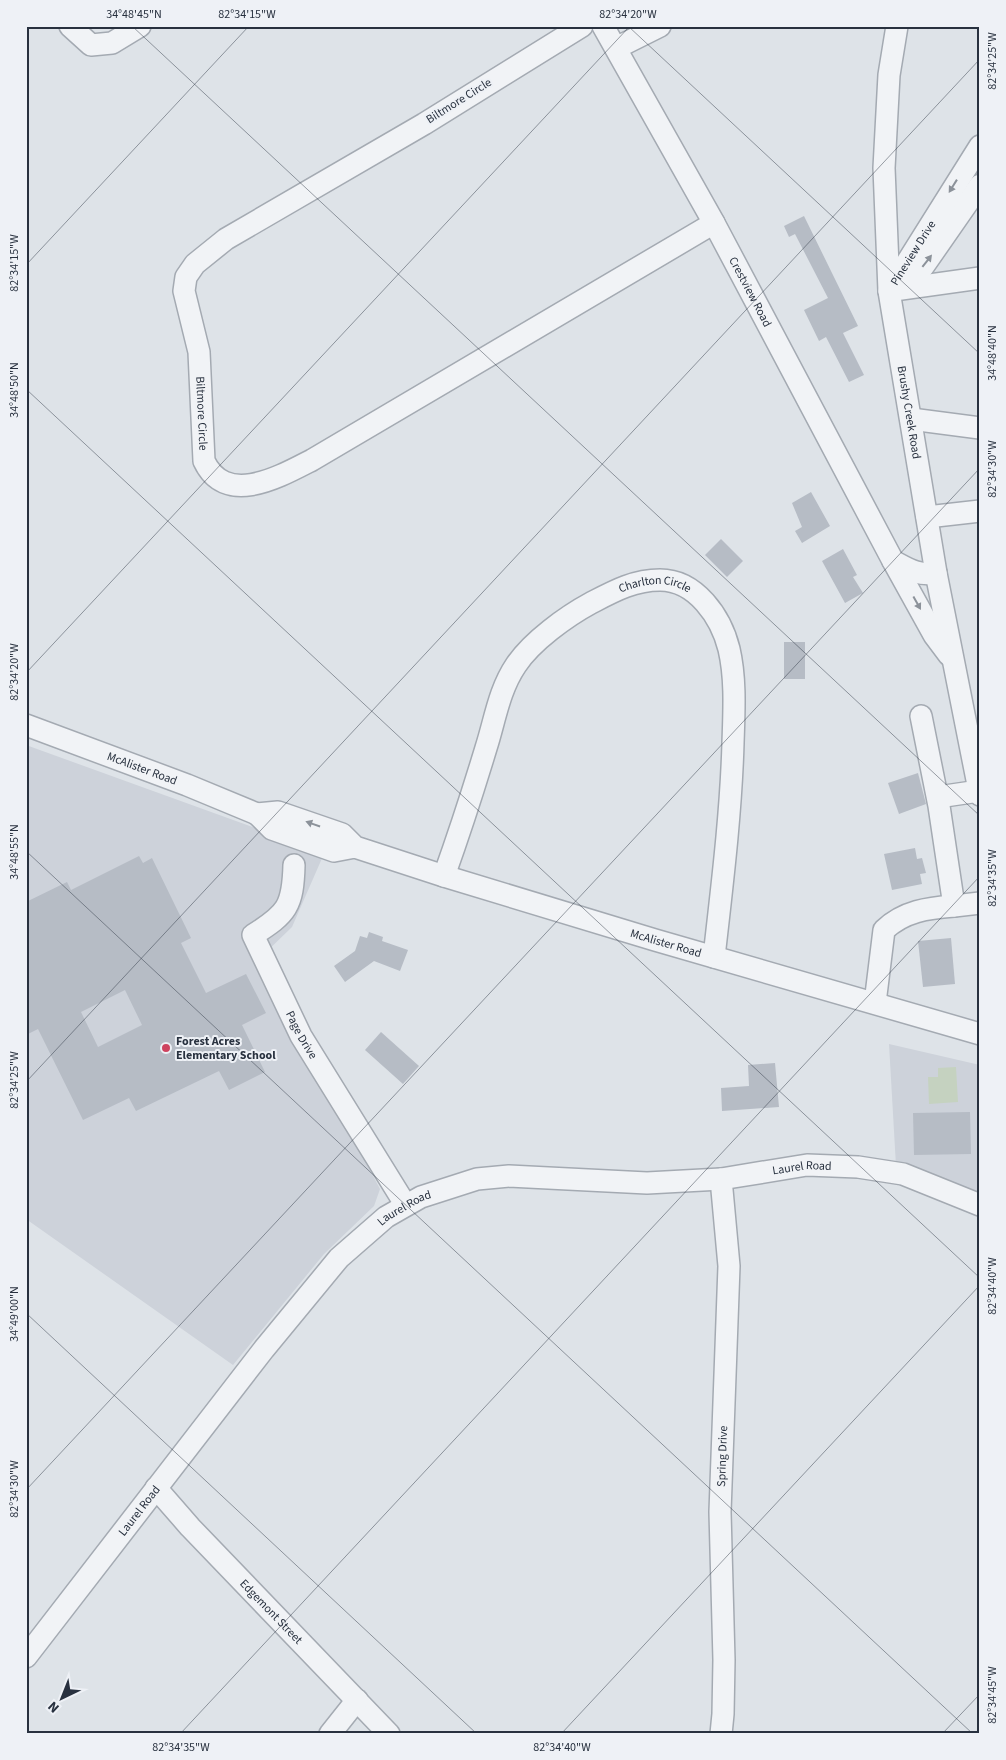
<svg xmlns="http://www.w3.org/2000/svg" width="1006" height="1760" viewBox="0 0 1006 1760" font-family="'Source Sans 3',sans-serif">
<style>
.built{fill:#cdd2da}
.green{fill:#c5d2c0}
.building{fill:#b6bcc5;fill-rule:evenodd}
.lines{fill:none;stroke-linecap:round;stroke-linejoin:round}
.minor-casing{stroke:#a4aab2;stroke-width:24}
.minor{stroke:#f1f3f6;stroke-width:21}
.oneway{fill:#8c929a}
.ticks{fill:none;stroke:#28313f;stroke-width:1;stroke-opacity:0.45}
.poi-dot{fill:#ce435f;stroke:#eef1f6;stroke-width:2}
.labels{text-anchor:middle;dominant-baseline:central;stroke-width:4;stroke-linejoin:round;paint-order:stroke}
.street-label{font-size:12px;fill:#28313f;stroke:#eef1f6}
.poi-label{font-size:12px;font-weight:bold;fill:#28313f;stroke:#eef1f6;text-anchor:start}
.neatline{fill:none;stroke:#28313f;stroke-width:2}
.ticks-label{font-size:12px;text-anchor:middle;fill:#28313f}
</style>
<rect width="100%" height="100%" fill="#dee3e8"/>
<g class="built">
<path d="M26 745 294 842 323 856 292 927 258 960 380 1189 374 1206 324 1254 233 1365 26 1219Z"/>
<path d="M889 1044 980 1065V1195L896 1166Z"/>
</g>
<path class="green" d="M956 1067 958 1102 929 1104 928 1077H938V1068Z"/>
<g class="building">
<path d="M804 216 858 326 843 333 864 375 849 382 826 337 819 341 804 310 828 298 795 234 789 237 784 226Z"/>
<path d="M811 492 830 526 802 543 795 531 802 527 792 503Z"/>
<path d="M721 539 743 561 727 577 705 555Z"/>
<path d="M843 549 857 575 853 577 863 593 845 603 822 561Z"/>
<rect x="784" y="642" width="21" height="37"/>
<path d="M918 773 926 804 899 814 888 783Z"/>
<path d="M915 848 917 859 922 858 926 873 920 874 922 884 892 890 884 854Z"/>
<path d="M139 856 143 863 152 858 191 938 181 943 206 993 246 974 266 1013 242 1025 265 1072 229 1090 219 1071 136 1111 129 1098 83 1120 38 1029 26 1035V902L67 882 71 890ZM125 990 142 1025 98 1047 81 1012Z"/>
<path d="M369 932 383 937 382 941 408 950 400 971 374 961 345 982 334 966 355 951 360 936 367 938Z"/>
<path d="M951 938 955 984 923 987 918 941Z"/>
<path d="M381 1032 419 1066 403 1084 365 1050Z"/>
<path d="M775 1063 779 1107 722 1111 721 1088 749 1086 748 1065Z"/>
<path d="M970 1112 971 1154 914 1155 913 1113Z"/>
</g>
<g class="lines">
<defs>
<g id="minor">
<path d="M70 26 91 45 112 43 140 26"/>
<path id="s1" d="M582 26 424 124 226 239 195 264 186 277 184 291 199 352 204 461C226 507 279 477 312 460L714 223"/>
<path id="s2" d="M603 26 714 223 893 561C908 569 918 576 936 573"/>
<path id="s3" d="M897 26 889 75 884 168 889 291 936 573 980 795"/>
<path d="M616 48 660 26"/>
<path d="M896 287 923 267 980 185"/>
<path d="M894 290 980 278"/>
<path id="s4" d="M889 291 980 146"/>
<path d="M911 419 980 428"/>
<path d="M927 517 980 511"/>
<path d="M893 561 934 635 949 655"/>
<path id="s5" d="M26 725 187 785 257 814"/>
<path d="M938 797 979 791"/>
<path id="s6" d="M355 847 334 851 272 829 257 814 278 812 342 834 355 847 444 876 655 940 980 1034"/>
<path id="s7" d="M294 865C293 906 287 914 253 935L301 1036 405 1204"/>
<path id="s8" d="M444 876C459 834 473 791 486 748 495 720 499 690 516 665 532 641 567 616 591 603 614 591 634 580 660 580 696 580 721 617 729 649 736 679 734 712 733 743 731 814 722 886 714 957"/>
<path d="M954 906 980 903"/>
<path d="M875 1003 884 930C904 911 928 908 954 906L939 806 921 716"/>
<path id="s9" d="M156 1488 190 1527 389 1734"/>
<path id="s10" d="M26 1657 264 1349 339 1258 386 1217 421 1197 477 1179 509 1176 647 1183 721 1179 807 1165 858 1167 903 1174 980 1205"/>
<path d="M330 1734 357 1700"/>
<path id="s11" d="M721 1734 723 1714 724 1660 720 1512 729 1266 721 1179"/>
</g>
</defs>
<use href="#minor" class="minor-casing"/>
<use href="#minor" class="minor"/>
</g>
<defs><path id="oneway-solid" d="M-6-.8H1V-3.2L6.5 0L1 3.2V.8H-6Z" transform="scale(1.25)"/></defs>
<g class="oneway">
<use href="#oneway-solid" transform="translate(953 186) rotate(122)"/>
<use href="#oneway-solid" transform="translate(927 261) rotate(-52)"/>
<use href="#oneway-solid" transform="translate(917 603) rotate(61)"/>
<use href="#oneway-solid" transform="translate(313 824) rotate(-161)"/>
</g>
<path class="ticks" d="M132 26 980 816M628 26 980 354M26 265 249 26M26 389 980 1278M26 673 630 26M26 851 973 1734M26 1082 980 59M26 1313 477 1734M26 1490 980 468M180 1734 980 876M561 1734 980 1285M942 1734 980 1694"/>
<circle class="poi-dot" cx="166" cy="1048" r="5"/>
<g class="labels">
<g class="street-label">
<text transform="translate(459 101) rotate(-32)">Biltmore Circle</text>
<text stroke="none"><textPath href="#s4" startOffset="45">Pineview Drive</textPath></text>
<text stroke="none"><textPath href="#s2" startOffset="304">Crestview Road</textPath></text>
<text stroke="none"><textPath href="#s1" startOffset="609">Biltmore Circle</textPath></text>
<text stroke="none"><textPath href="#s3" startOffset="389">Brushy Creek Road</textPath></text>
<text stroke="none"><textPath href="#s8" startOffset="390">Charlton Circle</textPath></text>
<text stroke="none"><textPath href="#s5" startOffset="124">McAlister Road</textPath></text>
<text stroke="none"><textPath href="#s6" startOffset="541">McAlister Road</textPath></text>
<text stroke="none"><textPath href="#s7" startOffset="198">Page Drive</textPath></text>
<text stroke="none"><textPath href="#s10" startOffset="995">Laurel Road</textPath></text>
<text stroke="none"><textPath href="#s10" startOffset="590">Laurel Road</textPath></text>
<text stroke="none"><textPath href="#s11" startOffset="278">Spring Drive</textPath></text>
<text stroke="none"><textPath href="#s10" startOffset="185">Laurel Road</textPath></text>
<text stroke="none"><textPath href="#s9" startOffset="169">Edgemont Street</textPath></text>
</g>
<g class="poi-label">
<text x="176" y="1041">Forest Acres<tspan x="176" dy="14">Elementary School</tspan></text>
</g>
</g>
<rect width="1006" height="1760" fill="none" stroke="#eef1f6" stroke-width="55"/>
<g transform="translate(62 1698) rotate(223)" stroke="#eef1f6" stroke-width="4" paint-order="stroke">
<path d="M0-4L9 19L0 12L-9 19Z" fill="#28313f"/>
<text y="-8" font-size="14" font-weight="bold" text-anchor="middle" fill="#28313f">N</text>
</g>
<rect x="28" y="28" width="950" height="1704" class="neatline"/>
<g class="ticks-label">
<text x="134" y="18">34°48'45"N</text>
<text x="247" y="18">82°34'15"W</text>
<text x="628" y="18">82°34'20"W</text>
<text transform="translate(992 61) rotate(-90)" y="4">82°34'25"W</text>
<text transform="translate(14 263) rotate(-90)" y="4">82°34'15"W</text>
<text transform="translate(992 353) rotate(-90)" y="4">34°48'40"N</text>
<text transform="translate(14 390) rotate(-90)" y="4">34°48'50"N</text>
<text transform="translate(992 469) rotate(-90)" y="4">82°34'30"W</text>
<text transform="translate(14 672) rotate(-90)" y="4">82°34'20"W</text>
<text transform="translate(14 852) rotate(-90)" y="4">34°48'55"N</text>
<text transform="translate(992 878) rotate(-90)" y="4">82°34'35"W</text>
<text transform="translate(14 1080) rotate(-90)" y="4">82°34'25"W</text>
<text transform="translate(992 1286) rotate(-90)" y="4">82°34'40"W</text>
<text transform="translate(14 1314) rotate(-90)" y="4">34°49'00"N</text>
<text transform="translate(14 1489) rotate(-90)" y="4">82°34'30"W</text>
<text transform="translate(992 1695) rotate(-90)" y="4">82°34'45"W</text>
<text x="181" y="1751">82°34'35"W</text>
<text x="562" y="1751">82°34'40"W</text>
</g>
</svg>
